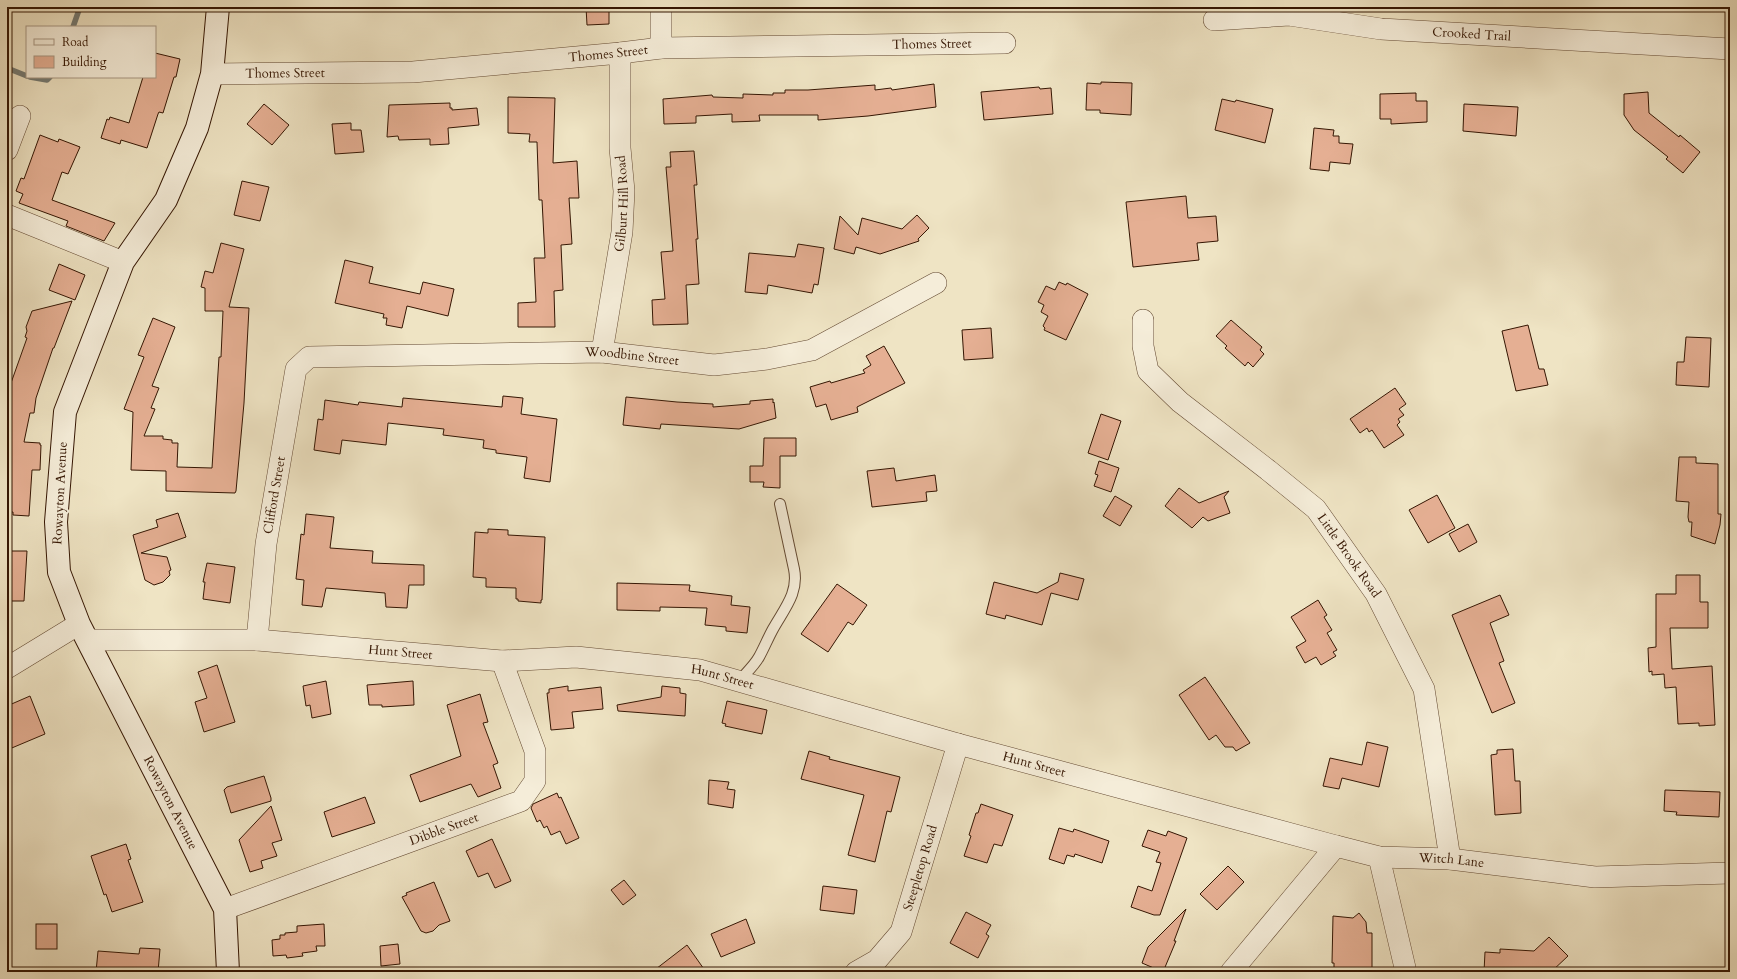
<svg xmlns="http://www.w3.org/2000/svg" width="1737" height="979" viewBox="0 0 1737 979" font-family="Cardo,serif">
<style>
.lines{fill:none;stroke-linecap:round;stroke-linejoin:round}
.stream{stroke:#747a73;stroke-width:5.5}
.building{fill:#e5af93;stroke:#351603}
.lane-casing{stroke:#644a33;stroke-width:12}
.street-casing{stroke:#644a33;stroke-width:22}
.secondary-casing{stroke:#351603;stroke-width:24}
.lane{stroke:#f5edd9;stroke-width:10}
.street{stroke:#f5edd9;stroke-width:21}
.secondary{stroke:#f5edd9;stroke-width:22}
.labels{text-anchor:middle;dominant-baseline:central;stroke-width:4;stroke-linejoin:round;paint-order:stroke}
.street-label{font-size:13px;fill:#351603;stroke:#f5edd9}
</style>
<rect width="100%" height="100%" fill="#efe4c4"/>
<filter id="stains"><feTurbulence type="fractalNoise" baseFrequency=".005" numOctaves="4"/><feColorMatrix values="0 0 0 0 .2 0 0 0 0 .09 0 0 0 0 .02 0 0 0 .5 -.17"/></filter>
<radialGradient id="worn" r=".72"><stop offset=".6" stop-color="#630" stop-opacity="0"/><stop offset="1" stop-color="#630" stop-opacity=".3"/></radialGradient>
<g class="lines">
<g class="stream">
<path d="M73 27 80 7"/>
<path d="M7 68 27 76"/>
<path d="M30 77 47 80 50 77"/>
</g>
</g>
<g class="building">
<path d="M586 7H609V24L587 25Z"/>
<path d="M155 53 180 59 176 77H174L163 113 159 112 158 114 147 148 121 140 120 144 101 138 107 119 109 120 110 117 129 123 143 77H155Z"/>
<path d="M1101 82 1132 83 1131 115 1100 113V110H1086L1087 83 1101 84Z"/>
<path d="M934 84 936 107 868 116 818 120V115H759L760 121 732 122V114L696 116V123L664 124 663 99 712 95 713 97 743 98V94L773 95V93H785V90H808L875 85V90L891 88 892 90Z"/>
<path d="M1039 87 1040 89 1051 88 1053 114 984 120 981 92Z"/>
<path d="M1648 92 1649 113 1679 137 1680 135 1700 152 1683 173 1666 159 1668 157 1634 130 1624 115V94Z"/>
<path d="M1416 93V101H1427V122L1391 124V119H1380V94Z"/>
<path d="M508 97 555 98 553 163 577 161 579 198H569L572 244 561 245 563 290 554 291 555 327H518V303L536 302 534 258H545L542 200H539L537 142H529L530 134 508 133Z"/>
<path d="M1222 99 1235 102 1236 100 1273 109 1265 143 1215 130Z"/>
<path d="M450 103V108H452V110L477 108 479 125 448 128 449 144 430 145V139L399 140 398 136 387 137 389 105Z"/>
<path d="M264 104 289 125 272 145 247 124Z"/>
<path d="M1464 104 1518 107 1516 136 1463 131Z"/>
<path d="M351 123V130H361L364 152 335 154 332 124Z"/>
<path d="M1314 128 1334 130 1333 136H1339V143L1353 144 1350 164 1330 162 1329 171 1310 169Z"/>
<path d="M40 135 58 142 59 139 80 147 68 174 62 172 52 200 115 223 104 241 66 226 68 221 19 203 23 194 16 191 21 178 24 179Z"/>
<path d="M694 151 697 185H694L698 239H696L699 284 686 285 688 324 653 325 652 300 665 299 661 252 673 251 666 167H671L670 152Z"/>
<path d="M242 181 269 187 260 221 234 215Z"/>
<path d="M1186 196 1188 218 1216 216 1218 241 1197 243 1199 260 1133 267 1126 202Z"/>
<path d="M917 215 929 228 918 239 919 241 880 254 856 247 854 254 834 249 840 216 858 235 862 218 902 229Z"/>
<path d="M221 243 244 249 229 307 249 308 244 403 236 491 235 493 166 491V471L131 470 133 412 124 409 144 357 138 355 153 318 175 327 152 386 159 388 151 408 155 409 144 436H163V439L172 440V443H178L177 467 212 468 219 357H221L223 311H205V288L201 287 205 271 213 273Z"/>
<path d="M798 244 824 248 818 285 814 284 812 293 768 285 767 294 745 292 749 253 795 257Z"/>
<path d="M345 260 373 267 369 283 420 294 423 282 454 289 448 316 407 306 402 328 386 325 387 318H383L384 314 335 303Z"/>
<path d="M59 264 85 275 75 300 49 290Z"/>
<path d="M1059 282 1066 285 1067 283 1088 294 1066 340 1044 330 1045 328 1043 326 1048 316 1041 312 1044 305 1038 302 1046 286 1055 290Z"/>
<path d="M72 301 54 348H53L36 398 34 413H30L24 442 40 443V445H41L40 470H32L29 516 13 515V512H7V414L11 383 27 338 25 337 27 331 26 327 32 311Z"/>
<path d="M1231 320 1262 347 1260 350 1264 354 1253 367 1248 362 1245 366 1225 348 1227 346 1216 336Z"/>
<path d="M1528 325 1539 369H1544L1548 385 1516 391 1502 331Z"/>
<path d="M991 328 993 358 964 360 962 330Z"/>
<path d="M1686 337 1711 338 1709 387 1676 385 1677 362H1684Z"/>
<path d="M884 346 905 383 857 407 858 412 831 420 826 404 816 407 810 387 830 381 831 383 865 373 863 370 871 365 866 356Z"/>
<path d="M1395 388 1406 404 1399 409 1404 415 1398 419 1400 422 1397 425 1404 435 1384 448 1372 430 1369 432 1367 428 1360 433 1350 419Z"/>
<path d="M503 396 523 398 521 414 557 419 550 482 524 478 527 457 496 453V450L483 448 484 440 443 435 444 429 388 423 386 445 342 440 340 454 314 450 318 419 323 420 325 400 358 405 359 402 402 407 403 398 502 407Z"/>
<path d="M626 397 677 402 713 404V407L750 404V401L773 399V403L774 402 776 418 739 429 661 424 660 429 623 425Z"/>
<path d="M1101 414 1121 421 1108 460 1088 453Z"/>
<path d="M764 438H796V456H780V488L763 487 764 482H750V466H763Z"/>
<path d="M1679 457H1696V463L1718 464V514H1721L1720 525 1715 544 1691 536 1692 522H1689L1688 517 1689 502 1676 501Z"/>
<path d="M1099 461 1119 468 1111 492 1094 486 1098 475 1095 474Z"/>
<path d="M894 468 896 481 935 475 937 491 926 492 927 501 872 507 867 471Z"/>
<path d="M1179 488 1199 503 1229 491 1224 497 1230 513 1208 521 1203 517 1192 528 1165 506Z"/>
<path d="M1437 495 1455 528 1428 543 1409 510Z"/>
<path d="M1115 496 1132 506 1120 526 1103 516Z"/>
<path d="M178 513 186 537 141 553 167 557 171 570 169 571 170 575 163 582 154 585 145 580 133 535 158 527 156 520Z"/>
<path d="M306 514 334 517 330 548 373 551 372 563 424 565V585H409L407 608 386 607 385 593 326 588 322 607 302 605 304 580 296 579 301 534 304 535Z"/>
<path d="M1468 524 1477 542 1459 552 1449 534Z"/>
<path d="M488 529 508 530V535L545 537 542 600H541V603L518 601V599H516V588L486 587V578L473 577 475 532 488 533Z"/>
<path d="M7 551H27L24 601H7Z"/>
<path d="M207 563 235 567 230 603 203 599 205 582H203Z"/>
<path d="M1060 573 1084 579 1078 600 1051 593 1042 625 1006 615 1005 619 986 614 994 582 1037 593 1058 582Z"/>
<path d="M1676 575H1700V602H1708V628H1670L1672 669 1712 666 1715 725 1699 726V723L1678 724 1676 687 1665 688 1664 674 1652 675V671L1649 672 1648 648 1656 647V594H1676Z"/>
<path d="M617 583 690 585 689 591 732 596 731 605 750 607 747 633 726 631V627L705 625 707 608 660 607V611L617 610Z"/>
<path d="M837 584 867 605 853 625 848 622 828 652 801 634Z"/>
<path d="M1500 595 1509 615 1490 623 1504 661 1499 663 1515 703 1492 713 1452 615Z"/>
<path d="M1318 600 1327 615 1324 617 1332 630 1327 633 1337 650 1333 652 1336 656 1321 665 1316 657 1305 663 1296 647 1306 641 1291 617Z"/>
<path d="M217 665 235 722 204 732 195 702 207 698 198 672Z"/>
<path d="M1205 677 1250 743 1236 751 1233 747H1225L1216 735 1209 740 1179 695Z"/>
<path d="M326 681 331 714 312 718 310 705 306 706 303 686Z"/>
<path d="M413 681 414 705 382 707V705H369L367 685Z"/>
<path d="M568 686V691L601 687 603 709 572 712 574 728 551 730 547 693H549V689Z"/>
<path d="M662 686 680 688V693L686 694 685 716 618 711 617 705 661 697Z"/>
<path d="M480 694 488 722 483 723 498 763 493 765 501 788 478 797 471 784 420 802 410 775 461 756 447 705Z"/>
<path d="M30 696 45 734 7 750V706Z"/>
<path d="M727 701 767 710 762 734 725 726 726 724 722 723Z"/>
<path d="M1367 742 1388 747 1379 787 1342 778 1339 789 1323 786 1330 758 1362 765Z"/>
<path d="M1513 749 1515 781H1520L1521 813 1495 815 1491 755 1497 754V750Z"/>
<path d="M809 751 830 757 829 759 900 777 891 812 887 811 875 862 848 855 864 795 801 779Z"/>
<path d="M264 776 271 798V801L231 813 224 790 227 787Z"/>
<path d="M709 780 729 782 727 789 735 790 733 808 708 804Z"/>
<path d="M1665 790 1720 792 1719 817 1676 815 1677 812 1664 811Z"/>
<path d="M557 793 559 798 561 797 579 838 566 844 560 831 551 835 547 826 544 828 540 820 537 822 531 808 533 804Z"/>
<path d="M365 797 375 823 332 837 324 812Z"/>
<path d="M981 804 1013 815 1002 846 994 844 987 863 964 856 971 836 969 835 976 813H978Z"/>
<path d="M271 806 282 840 272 843 277 856 261 861 263 868 250 872 239 840Z"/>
<path d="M1059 828 1073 832 1074 829 1109 841 1102 863 1075 854 1074 857 1067 855 1064 864 1049 859Z"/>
<path d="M1148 830 1166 836 1168 831 1187 838 1160 915H1154L1131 907 1138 886 1152 891 1161 863 1156 862 1160 852 1142 846Z"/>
<path d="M492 839 511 881 495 888 488 873 478 877 466 851Z"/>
<path d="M126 844 131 859 128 860 143 902 112 912 106 894 104 895 91 856Z"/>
<path d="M1228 866 1244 882 1217 910 1200 894Z"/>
<path d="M624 880 636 895 623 905 611 890Z"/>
<path d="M434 882 450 921 439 925 433 931 426 933 421 931 402 897 407 895 406 893Z"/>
<path d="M823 886 857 890 854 914 820 910Z"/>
<path d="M1186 909 1174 941H1176L1163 972 1142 963 1148 947Z"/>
<path d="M966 912 991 925 986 934 989 936 978 958 950 943Z"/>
<path d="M1359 913 1366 922 1367 933H1372V972H1334V963H1332L1333 916 1353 918Z"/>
<path d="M746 919 755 943 721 957 711 934Z"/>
<rect x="36" y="924" width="21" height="25"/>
<path d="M324 924 325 946H316L317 951 302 953 303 956 287 958 286 955 273 956 272 940 280 939V935H285V933L297 932V926Z"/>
<path d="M1549 937 1568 956 1551 972H1484L1485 952 1500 953V949L1534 951Z"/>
<path d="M398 944 400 964 381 966 380 946Z"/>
<path d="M687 945 706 972H652Z"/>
<path d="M140 948 160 949 158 972H96L98 951 139 954Z"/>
</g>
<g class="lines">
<defs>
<path id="lane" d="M739 681C746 673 754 666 759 657 764 648 768 638 773 629 784 609 799 593 794 569L780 504"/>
<g id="street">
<path d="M661 7V48"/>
<path id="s1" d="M1214 20 1289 15 1381 29 1730 49"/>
<path id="s2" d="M212 74 413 72 620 53 661 48 1005 43"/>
<path d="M7 150 20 116"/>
<path d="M7 215 123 262"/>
<path id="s3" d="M1143 320V346L1148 371 1180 402 1268 470 1316 509 1376 594 1424 689 1450 859"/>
<path id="s4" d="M602 352 622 232 624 191 620 148V53"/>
<path id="s5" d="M88 640H257L502 661 576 657 700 670 958 744 1336 846"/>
<path id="s6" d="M257 640 266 544 296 369 309 357 602 352 714 365 767 359 812 350 936 283"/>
<path d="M7 668 79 624"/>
<path d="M1379 857 1406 972"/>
<path id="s7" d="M225 909 521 801 535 781V751L502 661"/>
<path id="s8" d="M856 972 877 960 901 932 958 744"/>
<path id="s9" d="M1231 972 1336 846 1379 857 1450 859 1595 877 1730 873"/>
</g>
<g id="secondary">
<path id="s10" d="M218 7 212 74 197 128 166 200 123 262 65 412 56 522 59 572 79 624 225 909 228 972"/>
</g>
</defs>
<use href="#lane" class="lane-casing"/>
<use href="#street" class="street-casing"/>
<use href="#secondary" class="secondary-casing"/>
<use href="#lane" class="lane"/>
<use href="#street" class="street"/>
<use href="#secondary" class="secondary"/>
</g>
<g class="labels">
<g class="street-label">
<text stroke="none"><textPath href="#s1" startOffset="259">Crooked Trail</textPath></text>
<text stroke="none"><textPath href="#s2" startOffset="721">Thomes Street</textPath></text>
<text stroke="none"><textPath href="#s2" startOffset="397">Thomes Street</textPath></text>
<text stroke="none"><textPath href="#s2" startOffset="73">Thomes Street</textPath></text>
<text stroke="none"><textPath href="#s4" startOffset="150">Gilburt Hill Road</textPath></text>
<text stroke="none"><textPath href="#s6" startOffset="615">Woodbine Street</textPath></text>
<text transform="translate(60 493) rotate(-87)">Rowayton Avenue</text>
<text stroke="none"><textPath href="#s6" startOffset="146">Clifford Street</textPath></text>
<text stroke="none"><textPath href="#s3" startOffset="326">Little Brook Road</textPath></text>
<text stroke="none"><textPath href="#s5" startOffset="313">Hunt Street</textPath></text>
<text stroke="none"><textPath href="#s5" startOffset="637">Hunt Street</textPath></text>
<text stroke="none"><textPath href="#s5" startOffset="961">Hunt Street</textPath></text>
<text stroke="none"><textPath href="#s10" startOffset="855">Rowayton Avenue</textPath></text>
<text stroke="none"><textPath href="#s7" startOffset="233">Dibble Street</textPath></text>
<text stroke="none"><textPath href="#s9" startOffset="281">Witch Lane</textPath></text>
<text stroke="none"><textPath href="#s8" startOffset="128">Steepletop Road</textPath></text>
</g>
</g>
<rect width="1737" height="979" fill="none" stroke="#efe4c4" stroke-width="24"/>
<rect x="8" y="8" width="1721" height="963" fill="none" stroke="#351603" stroke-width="2"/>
<rect x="12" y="12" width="1713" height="955" fill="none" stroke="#351603"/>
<rect x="26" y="26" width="130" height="52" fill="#f5edd9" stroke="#a89783"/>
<rect x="34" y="39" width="20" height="6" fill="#f5edd9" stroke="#a89783"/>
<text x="62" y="46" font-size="12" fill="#351603">Road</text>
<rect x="34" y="56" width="20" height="12" fill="#e5af93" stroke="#a89783"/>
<text x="62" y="66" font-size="12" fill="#351603">Building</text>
<rect width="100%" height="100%" filter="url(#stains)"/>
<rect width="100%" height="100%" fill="url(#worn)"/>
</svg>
